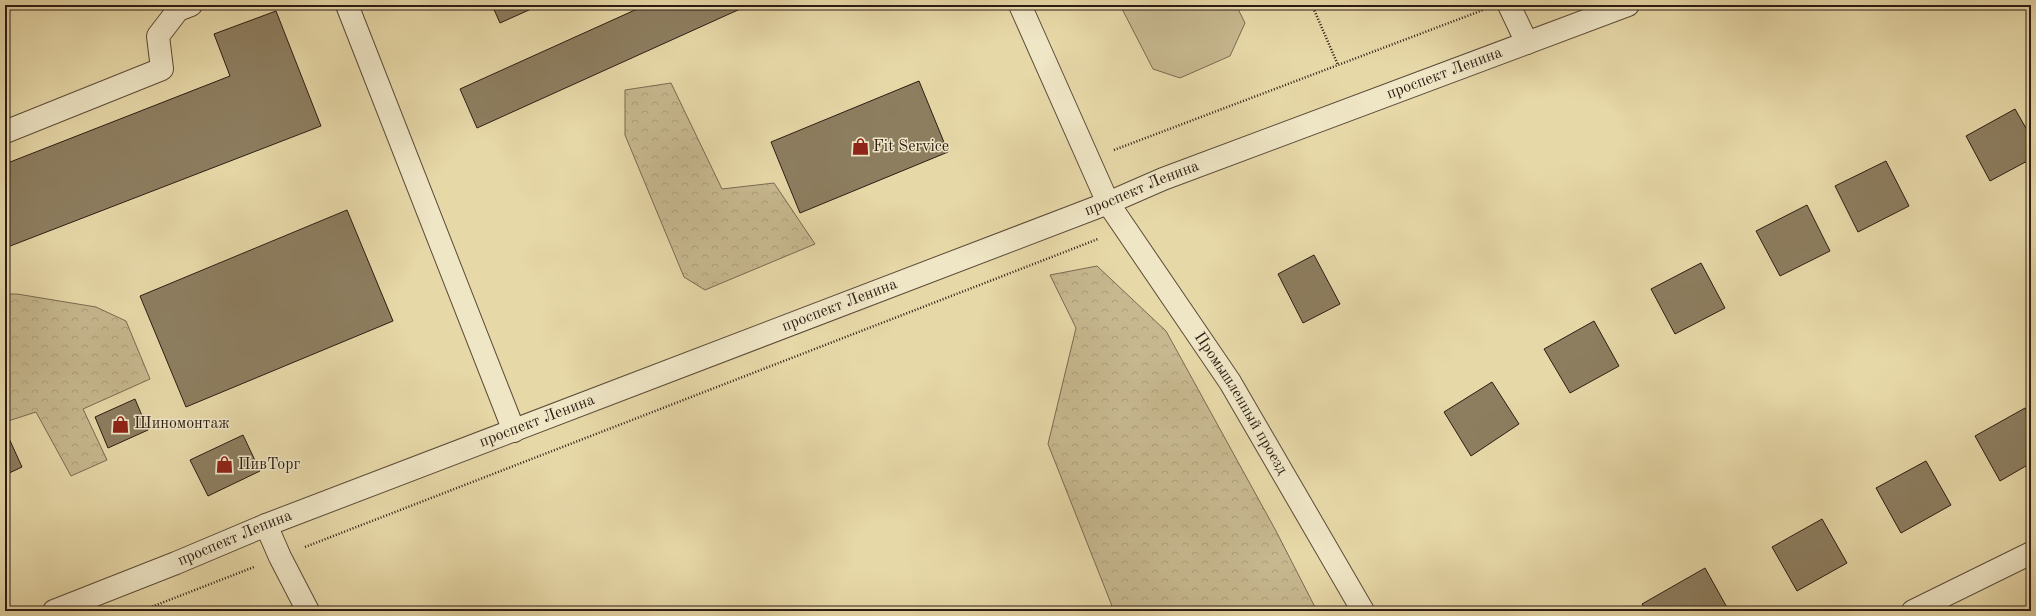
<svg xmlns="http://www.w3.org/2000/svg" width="2036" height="616" viewBox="0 0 2036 616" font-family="'Old Standard TT',serif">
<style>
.forest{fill:url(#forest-crowns);stroke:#7a6a51}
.pitch{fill:#c7b88f;stroke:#7a6a51}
.building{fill:#8d7e60;stroke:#2c1c13}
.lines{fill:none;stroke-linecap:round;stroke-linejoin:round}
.minor-casing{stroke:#5b4b38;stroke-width:24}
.path{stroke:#2c1c13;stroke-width:2.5;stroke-dasharray:1 2;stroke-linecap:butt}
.minor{stroke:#efe6c6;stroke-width:22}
.labels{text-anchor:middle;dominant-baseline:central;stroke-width:3;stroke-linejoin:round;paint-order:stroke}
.street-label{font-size:16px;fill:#2c1c13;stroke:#efe6c6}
.poi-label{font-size:16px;fill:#2c1c13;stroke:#efe6c6;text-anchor:start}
</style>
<defs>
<pattern id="forest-crowns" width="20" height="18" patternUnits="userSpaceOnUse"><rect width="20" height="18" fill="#c7b88f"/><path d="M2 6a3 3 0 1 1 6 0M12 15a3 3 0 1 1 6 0" fill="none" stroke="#ab9e7a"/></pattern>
</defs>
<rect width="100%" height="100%" fill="#e7d8a8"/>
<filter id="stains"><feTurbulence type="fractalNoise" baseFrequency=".005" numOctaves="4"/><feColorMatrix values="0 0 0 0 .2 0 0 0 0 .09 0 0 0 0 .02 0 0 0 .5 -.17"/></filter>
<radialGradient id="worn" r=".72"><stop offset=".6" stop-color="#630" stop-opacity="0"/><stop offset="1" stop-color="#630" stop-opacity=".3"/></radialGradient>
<g class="forest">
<path d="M671 83 722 189 774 183 815 244 705 290 684 277 625 135V90Z"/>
<path d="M1097 266 1166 331 1276 531 1317 611H1114L1048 444 1076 328 1050 275Z"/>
<path d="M5 294H17L96 307 126 321 150 379 83 409 107 460 71 476 36 412 5 422Z"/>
</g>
<path class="pitch" d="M1120 5H1236L1245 23 1230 56 1180 78 1153 69Z"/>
<g class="building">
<path d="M492 5H540L500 23Z"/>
<path d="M646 5H749L477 128 460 89Z"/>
<path d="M276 11 321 126 5 248V164L230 76 214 34Z"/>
<path d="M919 81 948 152 800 213 771 142Z"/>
<path d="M2015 109 2031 137V159L1990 181 1966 136Z"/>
<path d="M1886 161 1909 206 1858 232 1835 186Z"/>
<path d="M1807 205 1830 251 1780 276 1756 231Z"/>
<path d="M347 210 393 321 186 407 140 296Z"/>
<path d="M1314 255 1340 304 1303 323 1278 274Z"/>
<path d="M1701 263 1725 308 1675 334 1651 289Z"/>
<path d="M1594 321 1619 366 1570 393 1544 349Z"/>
<path d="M1492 382 1519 424 1471 456 1444 412Z"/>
<path d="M135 399 148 430 108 448 95 417Z"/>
<path d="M2025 408 2031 420V463L2000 481 1975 436Z"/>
<path d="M7 434 22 467 5 475V435Z"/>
<path d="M243 435 260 471 208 496 190 460Z"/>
<path d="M1926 461 1951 505 1901 533 1876 488Z"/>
<path d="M1822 519 1847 563 1797 591 1772 547Z"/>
<path d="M1705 568 1729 611H1646L1642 604Z"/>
</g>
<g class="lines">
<defs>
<g id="minor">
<path d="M347 5 514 431"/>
<path id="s1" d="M1020 5 1108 203 1230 382 1363 611"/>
<path d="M1509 5 1527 43"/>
<path d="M5 132 162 69 158 36 178 10 191 5"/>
<path d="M266 525 280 557 308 611"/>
<path id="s2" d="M54 611 176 563 266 525 1108 203 1163 179 1628 5"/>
<path d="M1913 611 2031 553"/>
</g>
</defs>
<use href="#minor" class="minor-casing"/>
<g class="path">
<path d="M1312 5 1338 65"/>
<path d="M1114 150 1483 10"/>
<path d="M305 547 1098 239"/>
<path d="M141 611 254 567"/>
</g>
<use href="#minor" class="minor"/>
</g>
<defs>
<symbol id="shop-bare" viewBox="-9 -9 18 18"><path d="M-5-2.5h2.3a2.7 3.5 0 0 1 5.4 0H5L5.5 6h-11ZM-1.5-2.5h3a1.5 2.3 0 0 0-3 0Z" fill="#8f2418" stroke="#efe6c6" stroke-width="2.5" paint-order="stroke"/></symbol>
</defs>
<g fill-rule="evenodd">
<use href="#shop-bare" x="848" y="134" width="25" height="25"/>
<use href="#shop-bare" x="108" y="412" width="25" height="25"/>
<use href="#shop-bare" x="212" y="452" width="25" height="25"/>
</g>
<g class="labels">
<g class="street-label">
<text stroke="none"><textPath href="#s2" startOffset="1491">проспект Ленина</textPath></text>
<text stroke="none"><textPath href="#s2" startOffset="1167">проспект Ленина</textPath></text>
<text stroke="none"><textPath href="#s2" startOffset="843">проспект Ленина</textPath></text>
<text stroke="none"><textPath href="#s1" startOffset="457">Промышленный проезд</textPath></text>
<text stroke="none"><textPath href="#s2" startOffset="519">проспект Ленина</textPath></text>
<text stroke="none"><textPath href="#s2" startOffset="195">проспект Ленина</textPath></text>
</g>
<g class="poi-label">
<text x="873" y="147">Fit Service</text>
<text x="134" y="424">Шиномонтаж</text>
<text x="238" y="465">ПивТорг</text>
</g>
</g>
<rect width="2036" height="616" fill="none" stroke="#e7d8a8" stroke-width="20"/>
<rect x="6" y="6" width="2024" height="604" fill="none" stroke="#2c1c13" stroke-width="2"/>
<rect x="10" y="10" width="2016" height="596" fill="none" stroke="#2c1c13"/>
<rect width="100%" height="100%" filter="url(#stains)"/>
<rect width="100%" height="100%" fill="url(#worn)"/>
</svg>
